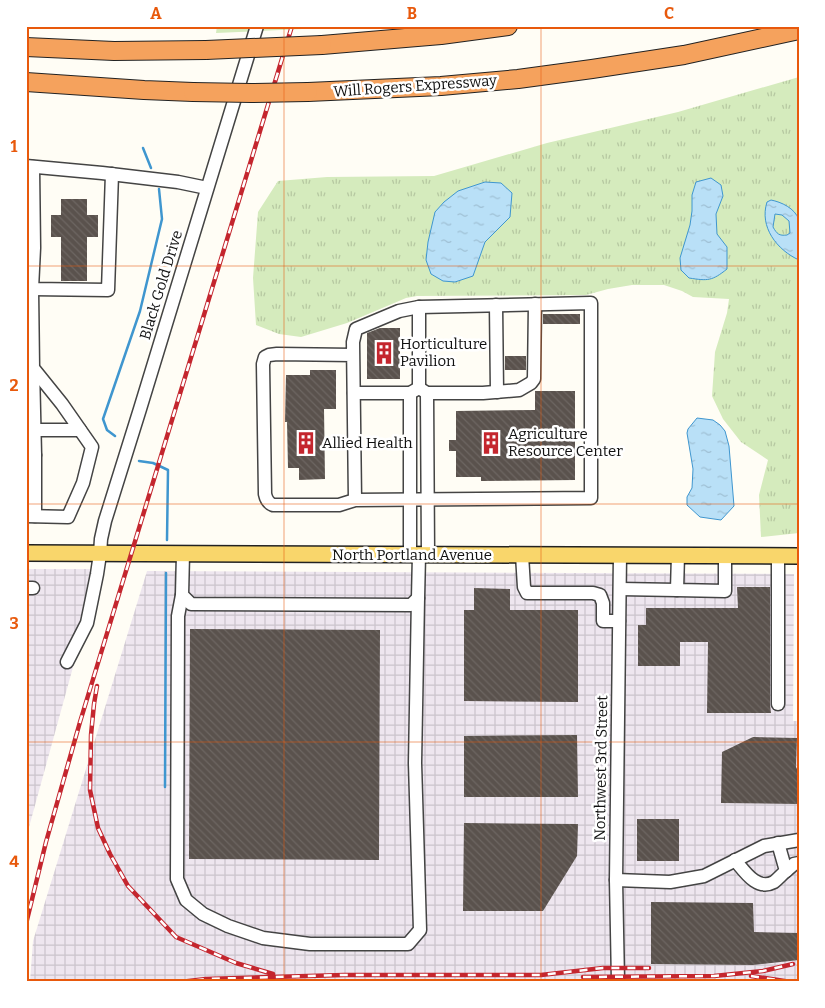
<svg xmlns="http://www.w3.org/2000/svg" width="825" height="1008" viewBox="0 0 825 1008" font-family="Bitter,serif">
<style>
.industrial{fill:url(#industrial-grid)}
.grass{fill:url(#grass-tufts)}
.park{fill:#d5ebbd}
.water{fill:url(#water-ripples);stroke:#3f96cf;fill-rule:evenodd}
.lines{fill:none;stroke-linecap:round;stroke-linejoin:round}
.stream{stroke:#3f96cf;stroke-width:2.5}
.building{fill:url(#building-back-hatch)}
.minor-casing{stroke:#444;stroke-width:15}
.major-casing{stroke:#222;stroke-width:18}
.highway-casing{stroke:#222;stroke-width:20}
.minor{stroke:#fff;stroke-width:12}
.major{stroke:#f9d66b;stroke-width:15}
.highway{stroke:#f5a25d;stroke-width:18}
.rail-casing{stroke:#c4262e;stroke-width:4.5}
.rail{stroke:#fff;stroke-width:2.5;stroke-dasharray:8;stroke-linecap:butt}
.highway-bridge-casing{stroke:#222;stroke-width:20;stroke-linecap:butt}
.highway-bridge{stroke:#f5a25d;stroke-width:18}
.grid{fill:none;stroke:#e8590c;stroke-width:1;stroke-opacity:0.55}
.labels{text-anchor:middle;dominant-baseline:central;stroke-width:5;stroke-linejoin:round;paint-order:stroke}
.street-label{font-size:15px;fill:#111;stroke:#fff}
.poi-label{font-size:15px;fill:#111;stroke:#fff;text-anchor:start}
.neatline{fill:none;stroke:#e8590c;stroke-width:2}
.grid-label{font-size:16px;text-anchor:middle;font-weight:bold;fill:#e8590c}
</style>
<defs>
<pattern id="industrial-grid" width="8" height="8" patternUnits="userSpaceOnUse" patternTransform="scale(1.25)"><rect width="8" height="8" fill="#eee6ef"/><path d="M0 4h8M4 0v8" fill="none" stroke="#cbc4cc"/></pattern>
<pattern id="grass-tufts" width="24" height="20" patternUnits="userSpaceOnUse" patternTransform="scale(1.25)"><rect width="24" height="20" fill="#d5ebbd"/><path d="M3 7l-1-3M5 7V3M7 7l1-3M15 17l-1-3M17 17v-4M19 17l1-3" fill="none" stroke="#b6c8a1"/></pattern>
<pattern id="water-ripples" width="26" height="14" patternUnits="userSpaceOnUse" patternTransform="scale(1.25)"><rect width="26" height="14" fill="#b9e0f7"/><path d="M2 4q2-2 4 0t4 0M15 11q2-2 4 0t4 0" fill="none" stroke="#9ebfd3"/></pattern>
<pattern id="building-back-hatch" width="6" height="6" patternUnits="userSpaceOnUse" patternTransform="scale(1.25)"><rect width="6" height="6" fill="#5a524d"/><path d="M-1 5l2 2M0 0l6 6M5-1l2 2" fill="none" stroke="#6d6662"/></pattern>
</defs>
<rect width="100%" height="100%" fill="#fffdf5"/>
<g class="industrial">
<path d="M26 569H100L26 838Z"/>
<path d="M147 571 794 574 793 721H799V982H30L33 941Z"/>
</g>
<path class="grass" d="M799 77V533L761 537 759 495 768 460 741 442 723 419 712 396 715 352 727 313 729 299 693 297 682 291 664 285H632L608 289 586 295 417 296 406 298 347 323 301 337 279 334 256 325 253 278 258 212 278 181 327 177 434 176 547 143 678 112Z"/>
<path class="park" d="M217 26H325L324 28 216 33Z"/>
<g class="water">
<path d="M711 178 721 185 723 196 716 214 717 234 727 247V269C712 281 708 281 689 278L681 270 680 258 690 225 692 211V195L696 182Z"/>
<path d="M485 182 501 183 512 193 510 217 485 242 473 276 455 282 443 281 431 274 426 260 428 242 435 212 444 202 458 191Z"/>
<path d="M771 200C781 202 795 208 799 220 801 226 799 252 799 260 777 250 759 227 767 202ZM775 214 782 215 789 221 790 233 787 235C779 236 777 234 773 227Z"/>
<path d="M697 418 713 420 720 425 725 431 729 446 734 506 721 520 700 517 687 505V497L692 488 693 469 687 433 688 429Z"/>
</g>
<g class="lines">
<g class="stream">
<path d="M143 148 151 168"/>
<path d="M115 436 107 430 103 419 140 311 162 219 159 189"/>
<path d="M139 461 153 463 168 470 167 540"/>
<path d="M165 787 166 573"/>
</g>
</g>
<g class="building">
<path d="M61 199H87V215H98V237H87V281H61V237H51V215H61Z"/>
<rect x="543" y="314" width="37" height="10"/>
<path d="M380 328H400V379H367V333Z"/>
<rect x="505" y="356" width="21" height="14"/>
<path d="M310 370H336V409H324L325 479 299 480V468H288L287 422H285L286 375H310Z"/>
<path d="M535 391H575V480L481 481V477H456V451H449V440H456V411L535 410Z"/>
<path d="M737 587H770V704L771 713H707L708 642H680V666H638V625H646V608H738Z"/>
<path d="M474 588 510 589V610H578V702L464 701V610H474Z"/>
<path d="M190 629 380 630 379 860 189 859Z"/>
<path d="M577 735 578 797H464V736Z"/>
<path d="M753 737 797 738 796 767 799 773V804L721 803 722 752Z"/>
<rect x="637" y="819" width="42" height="42"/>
<path d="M464 823 578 824 577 856 543 911H463Z"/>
<path d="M651 902 753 903 754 932 799 933V960L753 965 651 964Z"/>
</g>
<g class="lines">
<defs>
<g id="minor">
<path d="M26 166 102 173 178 182 207 188"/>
<path d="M33 167 34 248 32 289 108 290 112 174"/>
<path d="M26 289H32L33 368 62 404 92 447 83 483 68 517 26 516"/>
<path d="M496 305 497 392"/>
<path d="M419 307V388"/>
<path d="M353 355 277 354 269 355 265 357 263 364 265 494C266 499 268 503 273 505H339L355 500 591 498V303L419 307 399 311 356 329 353 342 355 500"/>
<path d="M354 393H410L419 388 427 393H483L519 390 531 383 534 379 535 304"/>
<path d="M410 393V555"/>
<path d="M427 393 428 555"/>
<path d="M26 430H80"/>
<path d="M26 455H35L33 368 31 369"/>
<path d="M35 455V516"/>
<path d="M183 554 182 595 191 604 411 605 418 598 419 555"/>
<path d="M522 555 524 587 527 593H593L600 595 603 603V621H619"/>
<path d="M678 555 677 590 725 591V556"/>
<path d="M26 588H33"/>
<path d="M620 589 677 590"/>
<path d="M182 595 178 616 177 879 186 900 203 914 228 926 263 938 310 944H408L420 930 415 763 418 598"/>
<path d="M67 662 87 623 97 574 100 554 101 539 105 521 140 409 257 26"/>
<path d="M778 704V556"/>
<path d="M735 860C745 872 757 891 774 882 778 879 782 874 786 871L778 843"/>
<path d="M786 871 794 864 799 863"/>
<path d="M616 880 670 882 704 876 764 846 799 840"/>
<path d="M618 982 616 880 620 555"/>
</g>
<path id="major" d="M26 553 799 556"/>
<g id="highway">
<path d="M322 45 441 35 508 26"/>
<path d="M26 47 114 51 206 50"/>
<path d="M26 82 144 90 193 92"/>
<path d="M308 92 441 86 518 79 592 69 684 55 799 30"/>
</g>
</defs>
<use href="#minor" class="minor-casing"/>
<use href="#major" class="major-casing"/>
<use href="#highway" class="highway-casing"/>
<use href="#minor" class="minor"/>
<use href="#major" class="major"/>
<use href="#highway" class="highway"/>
<defs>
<g id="rail">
<path d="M97 686 94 704 91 735 90 790 98 828 110 854 128 886 176 937 236 963 273 974"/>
<path d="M26 924 46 842 80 722 292 26"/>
<path d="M751 976 791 982"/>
<path d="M583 977 714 976 763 971 793 964"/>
<path d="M180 982 206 979 344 975H541L603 968H649"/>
</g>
</defs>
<use href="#rail" class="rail-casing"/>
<use href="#rail" class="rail"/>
<defs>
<g id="highway-bridge">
<path d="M206 50 322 45"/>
<path d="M193 92 251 93 308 92"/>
</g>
</defs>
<use href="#highway-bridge" class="highway-bridge-casing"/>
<use href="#highway-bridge" class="highway-bridge"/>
</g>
<path class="grid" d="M284 26V982M541 26V982M26 266H799M26 504H799M26 742H799"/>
<defs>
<symbol id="building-bare" viewBox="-9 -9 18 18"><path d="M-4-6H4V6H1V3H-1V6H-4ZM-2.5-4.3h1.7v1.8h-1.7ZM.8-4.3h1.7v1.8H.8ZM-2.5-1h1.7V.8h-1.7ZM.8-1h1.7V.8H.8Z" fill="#c4262e" stroke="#fff" stroke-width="2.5" paint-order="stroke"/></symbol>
</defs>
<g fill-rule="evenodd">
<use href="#building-bare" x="368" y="337" width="32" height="32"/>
<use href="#building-bare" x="290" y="427" width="32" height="32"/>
<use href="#building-bare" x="475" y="427" width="32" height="32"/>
</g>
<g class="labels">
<g class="street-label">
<text transform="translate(415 86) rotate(-4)">Will Rogers Expressway</text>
<text transform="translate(161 285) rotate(-73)">Black Gold Drive</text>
<text x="412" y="555">North Portland Avenue</text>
<text transform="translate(601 768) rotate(-89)">Northwest 3rd Street</text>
</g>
<g class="poi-label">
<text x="400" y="344">Horticulture<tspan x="400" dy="17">Pavilion</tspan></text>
<text x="508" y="434">Agriculture<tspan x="508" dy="17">Resource Center</tspan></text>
<text x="322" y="443">Allied Health</text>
</g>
</g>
<rect width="825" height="1008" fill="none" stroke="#ffffff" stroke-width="55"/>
<rect x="28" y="28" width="770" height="952" class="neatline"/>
<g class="grid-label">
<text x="156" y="19">A</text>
<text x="412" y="19">B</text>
<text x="669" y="19">C</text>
<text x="14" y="152">1</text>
<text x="14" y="391">2</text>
<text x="14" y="629">3</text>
<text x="14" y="867">4</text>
</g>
</svg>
